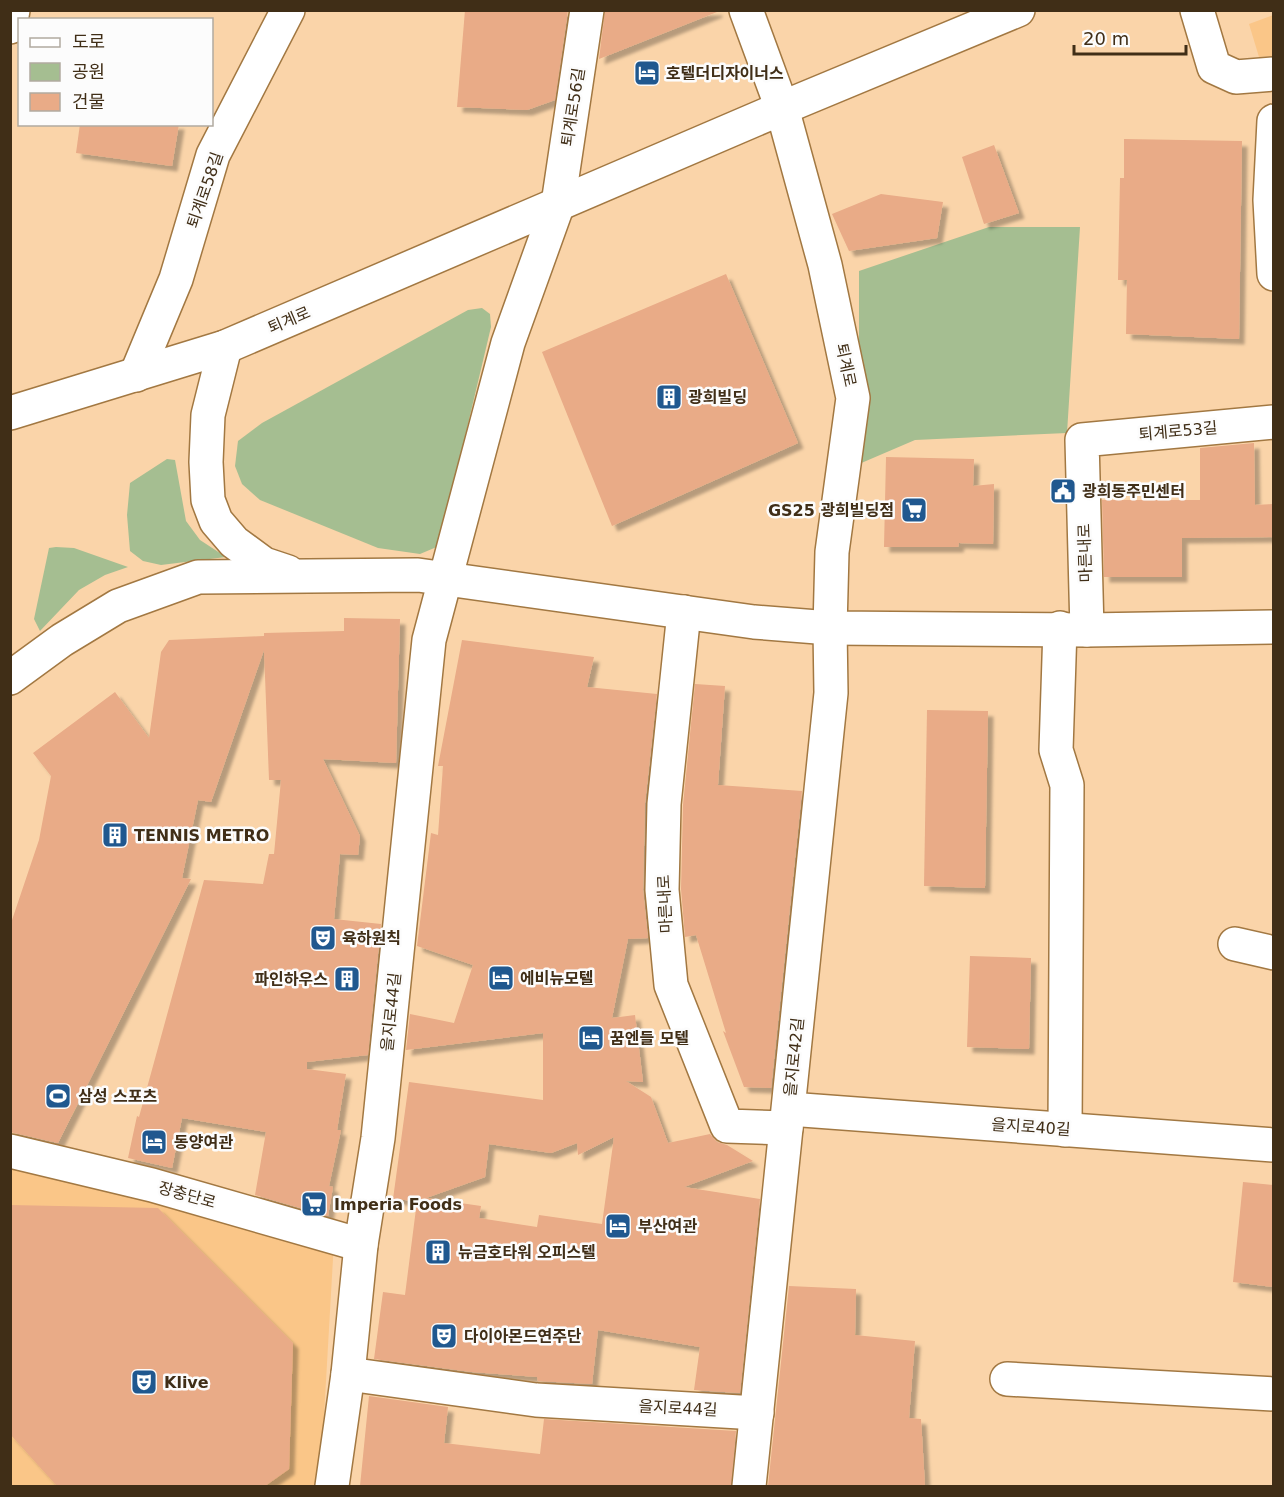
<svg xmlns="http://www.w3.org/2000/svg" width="1284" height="1497" viewBox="0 0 1284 1497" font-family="'DejaVu Sans','Noto Sans KR',sans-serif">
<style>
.built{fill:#fac688}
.green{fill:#a5be91}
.building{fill:#e9ab87;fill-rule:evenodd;filter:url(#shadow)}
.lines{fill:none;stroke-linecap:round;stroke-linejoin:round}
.minor-casing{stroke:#a27842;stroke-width:36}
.major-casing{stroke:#a27842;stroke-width:36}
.minor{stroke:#fff;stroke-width:33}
.major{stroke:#fff;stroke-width:33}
.labels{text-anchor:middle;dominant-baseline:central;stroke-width:5;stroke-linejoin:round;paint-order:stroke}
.poi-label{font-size:16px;font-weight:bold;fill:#402e17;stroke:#fcfcfc;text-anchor:start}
.street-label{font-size:16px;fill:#402e17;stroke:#fcfcfc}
</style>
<defs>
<filter id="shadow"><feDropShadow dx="5.5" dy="5.5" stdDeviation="1.5" flood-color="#0004"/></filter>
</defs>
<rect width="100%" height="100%" fill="#fad4a9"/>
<g class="built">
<path d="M1273 15V56L1259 57 1249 24Z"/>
<path d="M11 1147 334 1241 320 1486H11Z"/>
</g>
<g class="green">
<path d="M989 227H1080L1067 433 915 440 859 464V271Z"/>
<path d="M482 308 490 314 491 327 439 546 420 554 378 548 260 500 242 484 235 466 238 441 262 423 468 310Z"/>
<path d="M167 459 175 460 186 521 200 540 226 557 161 565 143 561 130 551 127 515 130 483Z"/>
<path d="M56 547 74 548 128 567 105 575 79 590 40 631 34 619 49 548Z"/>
</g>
<g class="building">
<path d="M465 10H568L555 100 527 110 457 107Z"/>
<path d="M605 10H717V12L599 59Z"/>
<path d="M80 124H179L172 166 76 153Z"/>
<path d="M1124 139 1242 141 1239 339 1126 334 1127 280H1118L1120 178H1124Z"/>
<path d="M994 145 1019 213 984 224 962 157Z"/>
<path d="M881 194 943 202 937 238 849 251 832 214Z"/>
<path d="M726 274 798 443 612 526 542 352Z"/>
<path d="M1254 443 1255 505 1274 504V537L1182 538V577H1104L1102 500H1200V448Z"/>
<path d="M886 457 974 459 973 486 994 484 993 544 959 543 958 547H884Z"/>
<path d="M344 618 400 619 396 763 323 759 360 836 358 855 340 854 334 919 381 924 368 1055 307 1062V1069L346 1074 337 1130H341L329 1186 333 1187 328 1216 255 1195 266 1132 182 1118 172 1168 128 1158 137 1116 139 1117 204 880 263 884 269 854H274L281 780H269L264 650 211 802 198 800 182 878 191 879 58 1143 10 1132V926L39 840 51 776 33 753 115 692 149 738 161 652 169 640 264 636V633L344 631Z"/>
<path d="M462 640 594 657 587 687 657 694 645 803 643 890 648 938 628 939 612 1018 635 1015 643 1082 626 1081 651 1097 668 1143 710 1134 717 1142 727 1145 753 1161 684 1187 760 1199 740 1393 694 1390 700 1347 598 1330 592 1384 538 1381 537 1377 472 1372 374 1359 383 1292 405 1295 417 1201 393 1199 409 1082 543 1100V1033L406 1050 410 1014 454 1023 473 965 417 946 431 833 438 835 443 766H438ZM614 1137 602 1224 539 1215 537 1227 479 1218 481 1206 426 1198 485 1177 489 1144 551 1153 577 1143 578 1155Z"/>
<path d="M695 684 725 686 718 785 802 791 771 1088 744 1087 723 1031 726 1033 696 935 685 937 681 889 683 805Z"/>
<path d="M927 710 988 711 985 888 924 886Z"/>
<path d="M970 956 1031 958 1029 1049 967 1047Z"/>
<path d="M1243 1182 1274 1185V1287L1233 1282Z"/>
<path d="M10 1205 158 1208 293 1343 289 1469 265 1486H57L10 1434Z"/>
<path d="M789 1286 856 1289 855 1335 915 1341 909 1418 921 1419 925 1486H768Z"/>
<path d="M369 1396 448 1407 444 1443 540 1454 544 1419 736 1431 731 1486H360Z"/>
</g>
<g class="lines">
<defs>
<g id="minor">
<path d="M746 10 782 108 825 265 853 398 832 552 830 628 831 693 749 1486"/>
<path d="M1197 10 1214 67 1236 77 1274 74"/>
<path d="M1274 121 1270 200 1274 274"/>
<path d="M136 375 176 279 213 155 288 10"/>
<path d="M684 612 664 804 662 890 671 985 727 1126 786 1128"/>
<path d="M1060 628 1056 750 1067 785 1065 1130"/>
<path d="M1087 630 1082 440 1274 422"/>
<path d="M1235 944 1274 953"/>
<path d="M789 1109 1274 1145"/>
<path d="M10 1151 152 1185 361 1245"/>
<path d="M348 1374 536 1400 757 1413"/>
<path d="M1007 1379 1274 1394"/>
<path d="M332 1486 348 1374 361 1245 378 1138 429 640 508 343 558 204 587 10"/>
</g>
<g id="major">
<path d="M10 27 13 10"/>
<path d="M225 347 208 415 206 462 208 500 216 521 234 542 264 564 288 572"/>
<path d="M10 413 225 347 782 108 1018 10"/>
<path d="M10 678 62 640 118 606 198 577 418 575 754 622 830 628 1087 630 1274 627"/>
</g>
</defs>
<use href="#minor" class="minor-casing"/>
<use href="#major" class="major-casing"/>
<use href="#minor" class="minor"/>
<use href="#major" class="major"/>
</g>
<defs>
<symbol id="hotel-square" viewBox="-11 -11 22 22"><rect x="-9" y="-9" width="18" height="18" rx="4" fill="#20588f" stroke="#fcfcfc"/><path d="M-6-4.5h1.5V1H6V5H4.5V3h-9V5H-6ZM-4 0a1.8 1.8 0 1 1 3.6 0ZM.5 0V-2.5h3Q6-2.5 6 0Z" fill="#fff"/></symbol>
<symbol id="building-square" viewBox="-11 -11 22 22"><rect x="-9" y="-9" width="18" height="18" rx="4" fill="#20588f" stroke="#fcfcfc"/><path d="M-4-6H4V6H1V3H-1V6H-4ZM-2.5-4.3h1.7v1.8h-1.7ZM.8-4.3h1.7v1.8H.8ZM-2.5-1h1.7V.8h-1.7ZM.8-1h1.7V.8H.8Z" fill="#fff"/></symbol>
<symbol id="civic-square" viewBox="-11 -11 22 22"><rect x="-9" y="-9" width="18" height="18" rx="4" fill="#20588f" stroke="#fcfcfc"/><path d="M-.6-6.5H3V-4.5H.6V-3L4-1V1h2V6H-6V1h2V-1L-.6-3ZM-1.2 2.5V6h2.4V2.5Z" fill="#fff"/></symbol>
<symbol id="supermarket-square" viewBox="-11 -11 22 22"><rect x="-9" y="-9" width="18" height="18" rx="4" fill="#20588f" stroke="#fcfcfc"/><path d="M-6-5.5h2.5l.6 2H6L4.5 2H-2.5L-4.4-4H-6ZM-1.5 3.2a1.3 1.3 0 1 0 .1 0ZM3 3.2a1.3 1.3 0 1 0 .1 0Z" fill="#fff"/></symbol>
<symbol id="theatre-square" viewBox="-11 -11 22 22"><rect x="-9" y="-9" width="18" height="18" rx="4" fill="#20588f" stroke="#fcfcfc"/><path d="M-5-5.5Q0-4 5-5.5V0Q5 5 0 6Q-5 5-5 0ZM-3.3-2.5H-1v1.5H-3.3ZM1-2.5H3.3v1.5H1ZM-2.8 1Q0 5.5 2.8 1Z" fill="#fff"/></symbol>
<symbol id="stadium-square" viewBox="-11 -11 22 22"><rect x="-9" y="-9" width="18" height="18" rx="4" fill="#20588f" stroke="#fcfcfc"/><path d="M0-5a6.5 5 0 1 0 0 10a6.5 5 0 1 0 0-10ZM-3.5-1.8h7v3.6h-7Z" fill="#fff"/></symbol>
</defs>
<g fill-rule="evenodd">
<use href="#hotel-square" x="632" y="58" width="30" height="30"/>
<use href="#building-square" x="654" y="382" width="30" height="30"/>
<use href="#civic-square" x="1048" y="476" width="30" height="30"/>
<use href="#supermarket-square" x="899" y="495" width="30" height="30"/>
<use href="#building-square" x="100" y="820" width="30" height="30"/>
<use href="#theatre-square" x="308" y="923" width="30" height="30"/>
<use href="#hotel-square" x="486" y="963" width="30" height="30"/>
<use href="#building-square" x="332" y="964" width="30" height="30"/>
<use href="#hotel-square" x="576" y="1023" width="30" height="30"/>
<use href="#stadium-square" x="43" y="1081" width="30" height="30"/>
<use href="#hotel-square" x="139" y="1127" width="30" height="30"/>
<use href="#supermarket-square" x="299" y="1189" width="30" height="30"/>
<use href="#hotel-square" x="603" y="1211" width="30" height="30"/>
<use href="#building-square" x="423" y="1237" width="30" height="30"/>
<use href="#theatre-square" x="429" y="1321" width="30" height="30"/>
<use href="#theatre-square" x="129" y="1367" width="30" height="30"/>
</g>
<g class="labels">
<g class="poi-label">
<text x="666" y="73">호텔더디자이너스</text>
<text x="688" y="397">광희빌딩</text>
<text x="1082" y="491">광희동주민센터</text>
<text x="894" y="510" text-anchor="end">GS25 광희빌딩점</text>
<text x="134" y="835">TENNIS METRO</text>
<text x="342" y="938">육하원칙</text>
<text x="520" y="978">에비뉴모텔</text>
<text x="328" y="979" text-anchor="end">파인하우스</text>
<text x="610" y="1038">꿈엔들 모텔</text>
<text x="78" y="1096">삼성 스포츠</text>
<text x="174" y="1142">동양여관</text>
<text x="334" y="1204">Imperia Foods</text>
<text x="638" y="1226">부산여관</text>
<text x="458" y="1252">뉴금호타워 오피스텔</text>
<text x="464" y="1336">다이아몬드연주단</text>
<text x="164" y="1382">Klive</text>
</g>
<g class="street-label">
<text transform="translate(573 107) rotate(-81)">퇴계로56길</text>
<text transform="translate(205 190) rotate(-71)">퇴계로58길</text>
<text transform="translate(289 320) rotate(-23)">퇴계로</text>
<text transform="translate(846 365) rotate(78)">퇴계로</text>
<text transform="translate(1178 431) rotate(-5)">퇴계로53길</text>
<text transform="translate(1085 553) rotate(-92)">마른내로</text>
<text transform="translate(665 904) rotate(-93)">마른내로</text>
<text transform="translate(391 1012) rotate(-84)">을지로44길</text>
<text transform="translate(794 1057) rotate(-84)">을지로42길</text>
<text transform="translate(1031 1127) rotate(4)">을지로40길</text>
<text transform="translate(187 1195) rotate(16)">장충단로</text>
<text transform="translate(678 1408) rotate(3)">을지로44길</text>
</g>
</g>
<rect width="1284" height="1497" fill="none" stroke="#402e17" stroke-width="24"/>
<rect x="18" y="18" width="195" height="108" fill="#fcfcfc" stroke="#b1aaa0" stroke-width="1.5"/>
<rect x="30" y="38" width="30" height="9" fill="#ffffff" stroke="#b1aaa0" stroke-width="1.5"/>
<text x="72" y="48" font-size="18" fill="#402e17">도로</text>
<rect x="30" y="63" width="30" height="18" fill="#a5be91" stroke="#b1aaa0" stroke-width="1.5"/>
<text x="72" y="78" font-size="18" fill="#402e17">공원</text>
<rect x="30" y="93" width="30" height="18" fill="#e9ab87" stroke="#b1aaa0" stroke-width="1.5"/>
<text x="72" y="108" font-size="18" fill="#402e17">건물</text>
<path d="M1074 45v9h112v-9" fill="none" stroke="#402e17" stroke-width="3"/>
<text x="1083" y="45" font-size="18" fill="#402e17" stroke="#fcfcfc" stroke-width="4.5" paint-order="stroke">20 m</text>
</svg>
